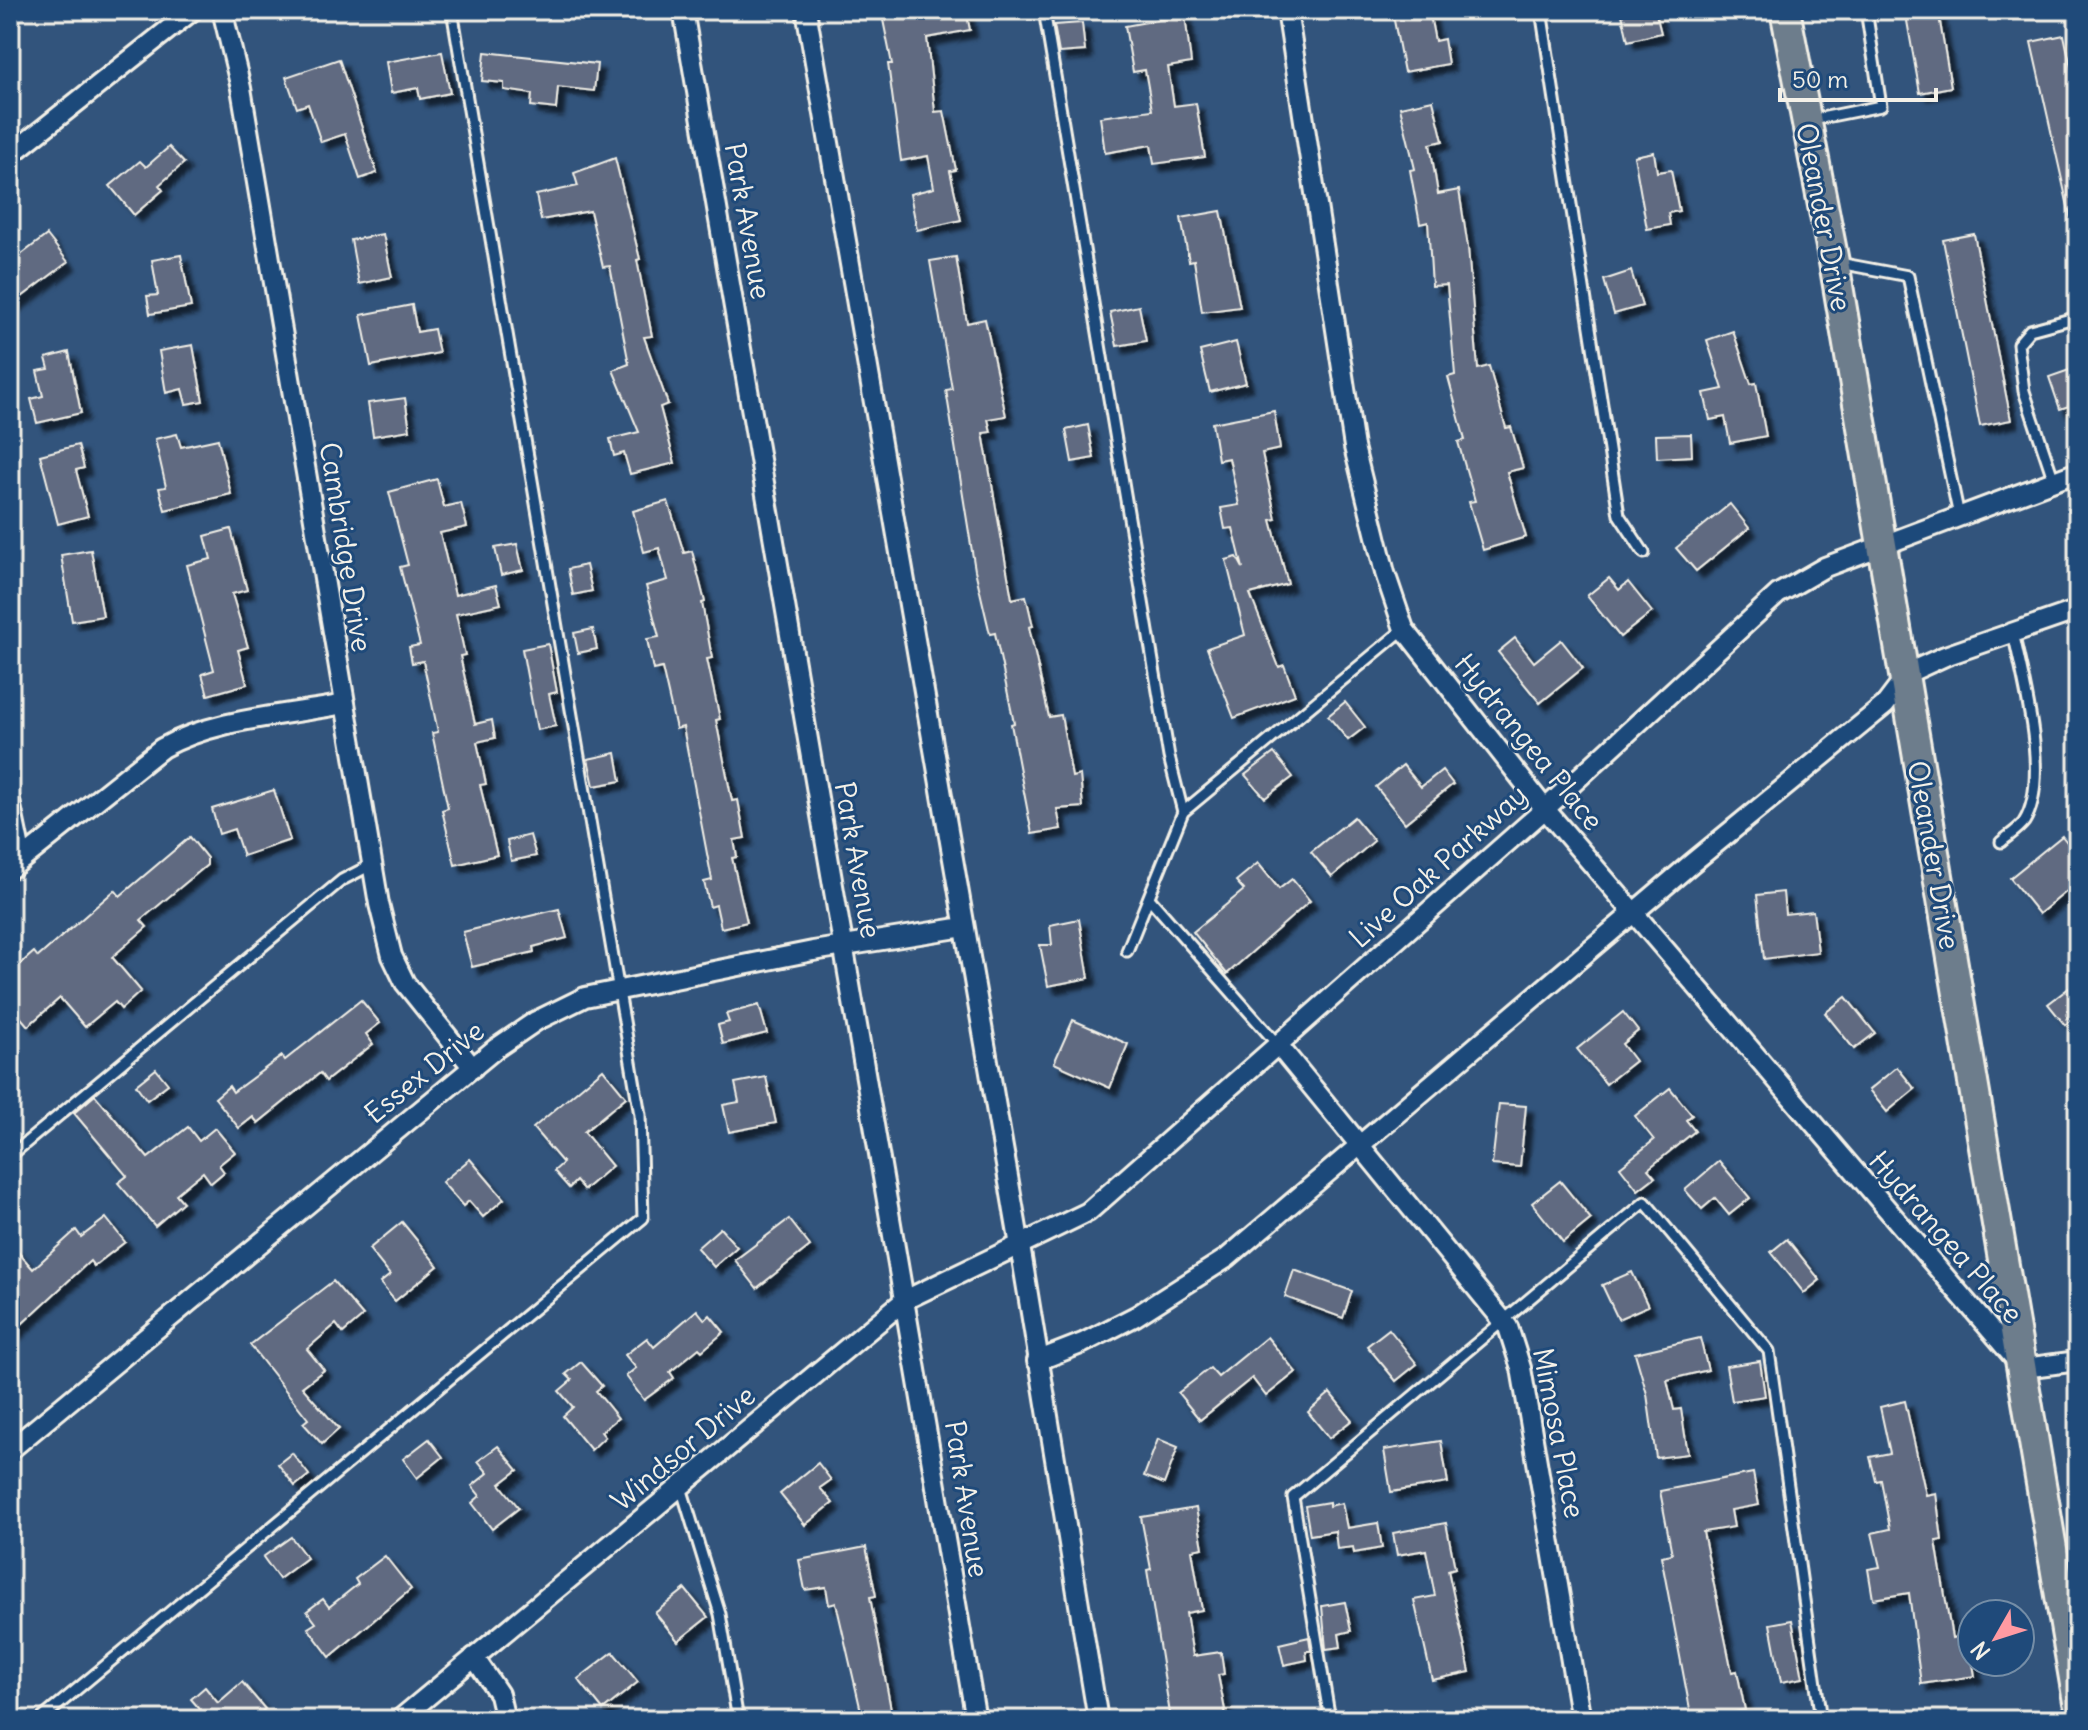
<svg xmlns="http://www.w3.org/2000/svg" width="2088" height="1730" viewBox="0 0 2088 1730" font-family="Delius,sans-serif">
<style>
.building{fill:#606a81;stroke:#f4f1e8;stroke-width:2;filter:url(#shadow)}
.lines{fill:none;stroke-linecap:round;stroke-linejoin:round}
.lane-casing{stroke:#f4f1e8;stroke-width:15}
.street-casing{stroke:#f4f1e8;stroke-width:24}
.primary-casing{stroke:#f4f1e8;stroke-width:34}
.lane{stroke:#1f4a7a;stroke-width:9}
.street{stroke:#1f4a7a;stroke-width:18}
.primary{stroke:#6d7d8c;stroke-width:28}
.labels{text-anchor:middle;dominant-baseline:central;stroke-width:6;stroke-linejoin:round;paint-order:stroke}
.street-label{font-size:28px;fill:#f4f1e8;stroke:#1f4a7a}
</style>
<defs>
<filter id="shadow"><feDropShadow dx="7" dy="7" stdDeviation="2" flood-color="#0009"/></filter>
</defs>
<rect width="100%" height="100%" fill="#32547c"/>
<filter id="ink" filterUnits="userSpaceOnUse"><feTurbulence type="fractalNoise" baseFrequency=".0125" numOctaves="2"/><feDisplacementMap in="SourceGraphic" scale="16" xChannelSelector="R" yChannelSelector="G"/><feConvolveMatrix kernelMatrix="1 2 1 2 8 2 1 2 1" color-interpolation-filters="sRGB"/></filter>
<g filter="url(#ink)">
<g class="building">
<path d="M881 10H966L970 30 927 38 935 112 944 111 956 170 950 171 961 220 917 230 910 194 934 188 928 156 901 161 888 64H892Z"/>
<path d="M1392 10H1429L1435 41 1444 39 1448 64 1404 72Z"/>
<path d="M1621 10H1655L1661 33 1628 41Z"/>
<path d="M1905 10H1938L1951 87 1920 93Z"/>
<path d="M1185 15 1191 63 1168 67 1174 106 1196 103 1205 157 1154 164 1151 145 1105 153 1100 117 1152 110 1145 70 1133 72 1125 26Z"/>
<path d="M1082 23 1085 51 1059 53 1054 25Z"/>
<path d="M2064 35 2078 99V219L2071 220 2031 42Z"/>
<path d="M442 52 450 93 420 99 418 88 391 93 386 62Z"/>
<path d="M485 52 597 64 594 91 558 87 556 109 531 106 532 94 504 90V83L482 81Z"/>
<path d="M339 59 377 173 360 179 345 134 321 142 308 104 297 108 286 77Z"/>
<path d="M1433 100 1443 141 1430 144 1438 194 1459 190 1468 247 1478 369 1489 366 1506 428 1511 427 1523 468 1507 472 1526 537 1483 550 1469 502 1475 501 1458 442 1465 440 1448 377 1455 375 1447 285 1432 286 1428 222 1420 224 1410 170 1415 169 1400 107Z"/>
<path d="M169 147 184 163 159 185 163 190 134 215 110 186 140 161 146 167Z"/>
<path d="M1654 152 1657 172 1671 170 1679 211 1668 213 1670 225 1647 229 1634 156Z"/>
<path d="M615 158 640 259 637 260 652 336 644 337 668 404 660 407 675 463 630 474 624 453 614 456 610 439 639 432 613 370 629 364 610 266 603 267 590 211 541 220 536 195 578 186 574 173Z"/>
<path d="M1221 211 1240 307 1202 312 1194 260 1189 261 1181 218Z"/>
<path d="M383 234 392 277 359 284 351 240Z"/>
<path d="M1974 234 2011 420 1980 426 1943 240Z"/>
<path d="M47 235 68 262 10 306V263Z"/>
<path d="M181 255 191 307 150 314 147 296 158 295 152 260Z"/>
<path d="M956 257 967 323 985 319 1006 416 988 419 991 432 983 433 1012 599 1026 596 1033 626 1029 627 1049 717 1061 715 1072 777 1080 775 1083 807 1057 809 1061 829 1032 834 1011 724 1014 723 995 633 990 634 975 570 946 390 952 389 930 261Z"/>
<path d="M1631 271 1642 306 1614 314 1604 280Z"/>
<path d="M412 305 417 332 434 329 439 353 371 366 361 315Z"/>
<path d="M1139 306 1146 341 1117 346 1110 312Z"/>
<path d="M1733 331 1751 384 1756 383 1766 436 1730 443 1725 417 1710 420 1704 393 1723 389 1707 340Z"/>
<path d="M1236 342 1246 383 1210 392 1200 351Z"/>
<path d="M193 345 203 401 186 404 182 389 166 393 159 351Z"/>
<path d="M69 352 81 413 37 423 31 399 43 396 37 371 49 369 46 358Z"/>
<path d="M2078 367V403L2060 409 2049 377Z"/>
<path d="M405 398 410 430 373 436 368 403Z"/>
<path d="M1274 411 1280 449 1262 453 1276 519 1271 520 1288 584 1250 594 1279 667 1284 665 1295 695 1234 718 1207 648 1245 635 1226 560 1237 557 1243 568 1233 528 1225 529 1221 508 1239 505 1229 458 1218 460 1212 423Z"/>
<path d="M1088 425 1094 458 1072 462 1066 430Z"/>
<path d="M177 434 181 447 218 439 231 494 165 510 159 488 166 487 155 439Z"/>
<path d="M1691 434 1692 456 1657 458 1656 435Z"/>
<path d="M78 445 84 468 76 470 88 516 58 524 40 455Z"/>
<path d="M437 479 444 507 461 503 467 527 440 533 455 595 496 585 501 604 456 614 465 655 460 656 475 724 492 720 495 738 477 742 486 784 480 785 497 855 455 865 442 810 448 808 432 733 438 732 423 661 412 663 409 647 420 645 400 567 408 565 389 492Z"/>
<path d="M668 501 684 553 692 551 705 602 702 603 712 658 707 659 720 719 716 720 732 801 738 800 745 838 734 840 737 857 732 858 747 922 721 928 716 905 710 907 704 882 712 880 683 727 676 729 662 668 653 670 647 639 659 637 646 586 668 580 659 548 644 552 633 511Z"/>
<path d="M1730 504 1749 528 1696 571 1676 548Z"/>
<path d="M231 529 247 590 232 594 248 647 238 650 247 684 208 695 202 674 214 670 187 565 211 559 205 536Z"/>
<path d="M517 544 523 570 501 575 495 548Z"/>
<path d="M91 550 103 616 72 621 61 555Z"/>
<path d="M586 565 592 591 573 595 568 569Z"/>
<path d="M1609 578 1619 590 1628 582 1652 612 1620 637 1587 596Z"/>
<path d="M593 629 597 649 578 653 574 633Z"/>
<path d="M1515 638 1534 662 1561 640 1583 668 1540 703 1498 652Z"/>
<path d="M548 644 557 692 549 694 556 726 537 730 522 649Z"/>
<path d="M1345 702 1365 727 1348 740 1328 716Z"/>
<path d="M616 753 621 781 594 786 588 759Z"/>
<path d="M1274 753 1293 777 1265 798 1245 775Z"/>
<path d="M1403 765 1421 787 1442 770 1453 784 1405 823 1376 787Z"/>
<path d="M274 790 290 840 243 856 234 829 219 834 212 809Z"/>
<path d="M1354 817 1374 841 1332 877 1311 852Z"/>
<path d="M530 835 536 856 511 861 507 841Z"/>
<path d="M2062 836 2078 856V882L2039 914 2010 878Z"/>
<path d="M190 837 207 858V865L141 920 147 927 112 957 141 991 121 1009 115 1002 85 1027 60 998 28 1026 10 1005V973L34 952 38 957 115 890 120 896Z"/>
<path d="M1258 863 1279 889 1292 879 1310 901 1227 974 1193 932 1244 890 1236 881Z"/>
<path d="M1783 892 1785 914 1813 911 1818 952 1764 959 1757 895Z"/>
<path d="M559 909 567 938 533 947 534 952 472 967 463 932Z"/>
<path d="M1079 919 1089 978 1048 986 1040 945H1052L1050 925Z"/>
<path d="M2078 981V1015L2065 1025 2048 1004Z"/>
<path d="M1846 997 1875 1033 1854 1049 1825 1013Z"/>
<path d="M361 1000 380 1023 366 1034 373 1044 326 1081 320 1073 258 1123 253 1117 239 1128 215 1098 229 1086 233 1092 282 1056 285 1060Z"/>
<path d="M759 1005 767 1033 723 1044 718 1025 729 1022 726 1014Z"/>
<path d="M1623 1012 1638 1031 1622 1044 1635 1061 1606 1084 1577 1049Z"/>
<path d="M1073 1020 1128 1044 1110 1088 1054 1063Z"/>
<path d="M1897 1067 1915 1089 1887 1112 1869 1090Z"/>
<path d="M156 1069 168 1084 147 1100 136 1085Z"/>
<path d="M603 1069 626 1097 584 1132 612 1166 584 1190 576 1181 569 1188 554 1171 563 1163 533 1128Z"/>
<path d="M766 1077 776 1123 729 1132 723 1105 739 1102 735 1083Z"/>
<path d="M1670 1088 1692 1115 1686 1120 1695 1131 1648 1169 1655 1177 1638 1190 1620 1167 1654 1140 1635 1116Z"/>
<path d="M95 1095 148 1158 188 1127 199 1141 215 1128 235 1152 219 1165 224 1172 211 1183 203 1172 176 1194 183 1202 155 1226 118 1183 127 1176 74 1113Z"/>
<path d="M1499 1104 1526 1106 1520 1167 1492 1165Z"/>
<path d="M470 1159 504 1199 483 1217 469 1201 463 1206 442 1182Z"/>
<path d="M1719 1161 1750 1198 1729 1215 1715 1198 1702 1209 1685 1190Z"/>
<path d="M1560 1181 1591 1219 1563 1242 1532 1203Z"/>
<path d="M106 1218 125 1242 94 1266 90 1261 10 1335V1243L33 1269 76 1230 81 1237Z"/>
<path d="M789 1219 810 1246 757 1288 735 1260Z"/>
<path d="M402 1222 438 1266 395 1301 380 1283 390 1275 369 1249Z"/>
<path d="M720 1228 737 1247 714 1267 697 1248Z"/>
<path d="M1787 1239 1820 1280 1804 1293 1771 1252Z"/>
<path d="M1294 1270 1352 1291 1343 1318 1285 1297Z"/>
<path d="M1632 1272 1648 1306 1618 1319 1602 1285Z"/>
<path d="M333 1281 363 1316 343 1333 336 1324 307 1349 324 1370 302 1387 339 1429 322 1444 303 1423 308 1419 250 1345Z"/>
<path d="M697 1310 705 1320 710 1315 724 1332 702 1351 699 1348 670 1372 674 1378 644 1400 626 1376 636 1368 625 1355 647 1338 654 1347Z"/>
<path d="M1389 1329 1417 1364 1396 1381 1367 1346Z"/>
<path d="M1267 1337 1296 1372 1266 1396 1252 1378 1200 1420 1178 1393 1210 1368 1218 1377Z"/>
<path d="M1700 1338 1708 1370 1667 1380 1674 1410 1681 1409 1688 1454 1656 1458 1647 1394 1635 1353Z"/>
<path d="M1760 1361 1765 1396 1732 1401 1726 1366Z"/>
<path d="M581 1362 602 1386 596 1391 618 1418 601 1432 605 1437 591 1450 563 1416 573 1407 559 1391 572 1380 566 1374Z"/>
<path d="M1330 1393 1352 1420 1329 1438 1308 1412Z"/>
<path d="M1905 1401 1926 1495 1936 1493 1942 1540 1936 1541 1952 1638 1968 1635 1975 1676 1921 1684 1909 1593 1873 1599 1868 1569 1880 1567 1872 1533 1890 1529 1881 1480 1876 1481 1870 1457 1890 1453 1880 1407Z"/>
<path d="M429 1439 443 1457 417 1478 403 1459Z"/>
<path d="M1158 1439 1178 1447 1164 1484 1144 1476Z"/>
<path d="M1441 1441 1448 1483 1391 1492 1384 1450Z"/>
<path d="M498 1446 518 1470 500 1484 519 1508 492 1529 472 1503 480 1496 472 1486 488 1473 478 1461Z"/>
<path d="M292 1453 309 1475 295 1486 278 1464Z"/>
<path d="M818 1463 831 1480 820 1488 833 1503 805 1525 780 1494Z"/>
<path d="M1753 1473 1759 1505 1731 1510 1734 1527 1703 1532 1732 1672 1737 1671 1745 1710 1692 1720 1661 1556 1672 1554 1660 1491Z"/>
<path d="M1329 1502V1506L1342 1503 1347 1528 1378 1523 1382 1548 1354 1553 1353 1547 1337 1549 1335 1531 1310 1535 1305 1506Z"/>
<path d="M1196 1508 1203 1548 1192 1550 1202 1610 1186 1613 1193 1656 1221 1652 1224 1674 1218 1675 1227 1720H1171L1147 1570 1151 1569 1141 1517Z"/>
<path d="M1446 1523 1455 1568 1448 1570 1470 1672 1432 1680 1414 1600 1435 1596 1426 1550 1397 1555 1393 1533Z"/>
<path d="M291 1537 307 1558 279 1579 263 1557Z"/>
<path d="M866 1547 876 1596 870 1597 893 1720H863L836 1603 829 1605 826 1587 805 1590 799 1560Z"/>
<path d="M385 1556 411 1589 330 1657 308 1628 316 1623 307 1611 323 1599 329 1607 358 1584 355 1579Z"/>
<path d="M685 1589 708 1617 678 1641 655 1613Z"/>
<path d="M1345 1602 1351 1631 1339 1634 1341 1647 1326 1649 1322 1606Z"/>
<path d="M1792 1620 1803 1678 1781 1682 1770 1624Z"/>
<path d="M1309 1637 1311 1651H1306L1307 1660 1284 1665 1279 1644Z"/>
<path d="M613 1652 638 1682 603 1710 578 1679Z"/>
<path d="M242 1682 265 1709 252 1720H197L204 1714 191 1699 205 1687 218 1703Z"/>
</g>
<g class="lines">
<defs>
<g id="lane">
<path d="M1044 10 1169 757 1183 812 1127 951"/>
<path d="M1541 10 1619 515 1644 553"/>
<path d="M1811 120 1881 106 1866 10"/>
<path d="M1839 263 1908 276 1959 516"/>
<path d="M2054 481 2024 391 2018 344 2030 330 2078 317"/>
<path d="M1183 812 1404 629"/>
<path d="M2001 842C2008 836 2019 829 2024 822 2051 779 2023 680 2013 632"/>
<path d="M1149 898 1278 1045"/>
<path d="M10 1156 342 880 371 865"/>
<path d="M681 1487 720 1614 738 1720"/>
<path d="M40 1720 643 1218 640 1115 452 10"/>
<path d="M1330 1720 1293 1497 1645 1202 1769 1351 1821 1720"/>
</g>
<g id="street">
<path d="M222 10 241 88 379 904 392 956 405 983 473 1068"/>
<path d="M683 10 976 1720"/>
<path d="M806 10 1020 1246 1098 1720"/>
<path d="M1287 10 1354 447 1385 573 1404 629 1545 809 2023 1368 2078 1361"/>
<path d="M10 155 193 10"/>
<path d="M10 801 22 859"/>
<path d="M10 869 162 748C216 718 284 716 344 704"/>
<path d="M1278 1045 1508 1327 1521 1368 1581 1720"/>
<path d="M1037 1361 1083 1343 1136 1316 1227 1258 1692 863 1885 705 1910 672 1945 656 2078 610"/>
<path d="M10 1450 495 1049 536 1021 585 997 813 951 964 927"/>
<path d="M474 1657 499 1694 505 1720"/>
<path d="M399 1720 905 1300 1088 1212 1545 809 1778 594 1825 567 2078 472"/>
</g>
<path id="primary" d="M1785 10 1834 262 2078 1702"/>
</defs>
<use href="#lane" class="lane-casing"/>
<use href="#street" class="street-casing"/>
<use href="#primary" class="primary-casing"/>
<use href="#lane" class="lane"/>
<use href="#street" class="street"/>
<use href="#primary" class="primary"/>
</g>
</g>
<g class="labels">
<g class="street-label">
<text transform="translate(1824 217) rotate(79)">Oleander Drive</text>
<text transform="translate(748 221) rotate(80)">Park Avenue</text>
<text transform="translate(346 547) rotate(81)">Cambridge Drive</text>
<text transform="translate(1529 742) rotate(51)">Hydrangea Place</text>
<text transform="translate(1934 855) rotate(80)">Oleander Drive</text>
<text transform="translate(858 860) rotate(80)">Park Avenue</text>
<text transform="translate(1438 866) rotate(-42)">Live Oak Parkway</text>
<text transform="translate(424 1072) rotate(-39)">Essex Drive</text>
<text transform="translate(1946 1237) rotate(49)">Hydrangea Place</text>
<text transform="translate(1559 1433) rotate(79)">Mimosa Place</text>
<text transform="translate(683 1448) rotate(-40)">Windsor Drive</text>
<text transform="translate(967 1499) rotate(81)">Park Avenue</text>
</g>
</g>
<rect width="2088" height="1730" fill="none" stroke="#1f4a7a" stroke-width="40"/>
<rect x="20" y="20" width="2048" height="1690" fill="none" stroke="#f4f1e8" stroke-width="3" filter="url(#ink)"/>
<g transform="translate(1996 1638) rotate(231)"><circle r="38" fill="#1f4a7a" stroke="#748da6" stroke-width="2"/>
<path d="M0-6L14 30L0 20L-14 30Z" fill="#ff9aa2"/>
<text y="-12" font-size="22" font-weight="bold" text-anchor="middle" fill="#f4f1e8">N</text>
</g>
<path d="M1780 88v12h156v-12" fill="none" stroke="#f4f1e8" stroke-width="4"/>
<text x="1792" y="88" font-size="24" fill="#f4f1e8" stroke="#1f4a7a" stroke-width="6" paint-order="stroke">50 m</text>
</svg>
